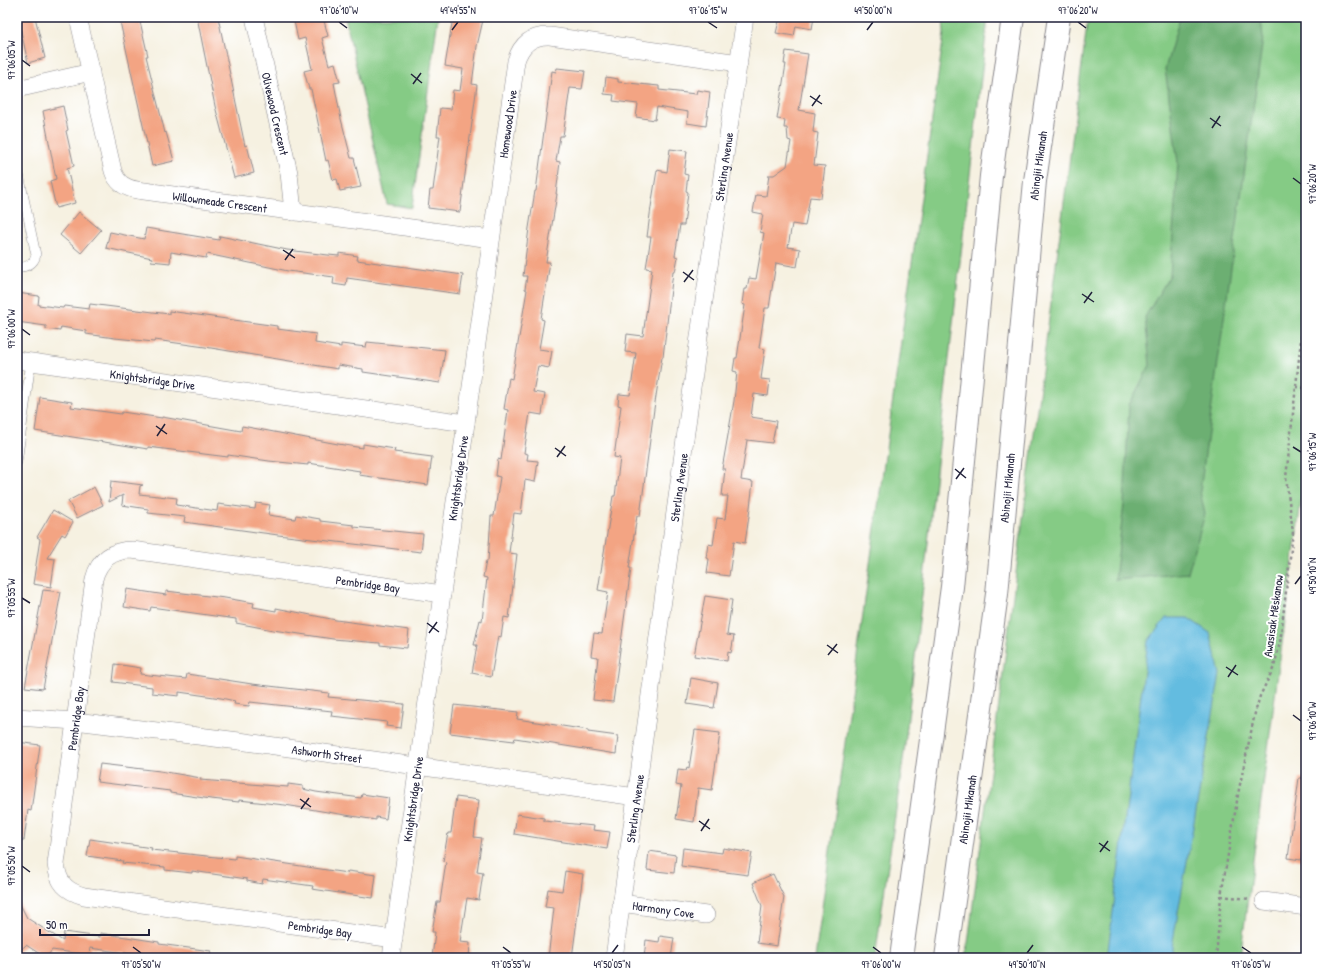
<svg xmlns="http://www.w3.org/2000/svg" width="1323" height="975" viewBox="0 0 1323 975" font-family="'Patrick Hand',sans-serif">
<style>
.green{fill:#85cb85;stroke:#547660}
.forest{fill:#6caf72;stroke:#476856}
.water{fill:#63bce0;stroke:#426f8e}
.building{fill:#f3a483}
.lines{fill:none;stroke-linecap:round;stroke-linejoin:round}
.lane-casing{stroke:#8c8a8e;stroke-width:10}
.street-casing{stroke:#8c8a8e;stroke-width:18}
.primary-casing{stroke:#8c8a8e;stroke-width:24}
.path{stroke:#8c8a8e;stroke-width:2.5;stroke-dasharray:3 3;stroke-linecap:butt}
.lane{stroke:#fff;stroke-width:9}
.street{stroke:#fff;stroke-width:17}
.primary{stroke:#fff;stroke-width:22}
.ticks{fill:none;stroke:#22223b;stroke-width:1.5}
.labels{text-anchor:middle;dominant-baseline:central;stroke-width:4;stroke-linejoin:round;paint-order:stroke}
.street-label{font-size:12px;fill:#22223b;stroke:#fff}
.neatline{fill:none;stroke:#22223b;stroke-width:1.5}
.ticks-label{font-size:10px;text-anchor:middle;fill:#22223b}
</style>
<rect width="100%" height="100%" fill="#fff"/>
<filter id="ink" filterUnits="userSpaceOnUse"><feTurbulence type="fractalNoise" baseFrequency=".025" numOctaves="2"/><feDisplacementMap in="SourceGraphic" scale="8" xChannelSelector="R" yChannelSelector="G"/><feConvolveMatrix kernelMatrix="1 2 1 2 8 2 1 2 1" color-interpolation-filters="sRGB"/></filter>
<filter id="wash" filterUnits="userSpaceOnUse"><feTurbulence type="fractalNoise" baseFrequency=".012" numOctaves="4" result="noise"/><feDisplacementMap in="SourceGraphic" scale="16" xChannelSelector="R" yChannelSelector="G"/><feGaussianBlur stdDeviation="0.9" result="paint"/><feColorMatrix in="noise" values="0 0 0 0 0 0 0 0 0 0 0 0 0 0 0 0 0 1.4 0 .05"/><feComposite in="paint" operator="in"/></filter>
<g filter="url(#wash)">
<rect width="100%" height="100%" fill="#f6f1e1"/>
<g class="green">
<path d="M345 17H438L412 208 387 204Z"/>
<path d="M943 17H988L904 753 875 958H815L944 33Z"/>
<path d="M1088 17H1306V464L1240 958H966Z"/>
</g>
<path class="forest" d="M1180 17H1261L1263 38 1200 491 1205 514 1188 573 1115 580 1124 504 1129 405 1150 365 1145 317 1170 275 1178 163 1165 69Z"/>
<path class="water" d="M1166 618H1188L1210 633 1220 674 1170 958H1107L1148 641Z"/>
<g id="blocks">
<g class="building">
<path d="M18 17H35L45 58 28 63Z"/>
<path d="M119 17H139L148 56H146L165 133 166 132 174 161 152 166Z"/>
<path d="M197 17H218L245 146 247 145 254 173 234 178 215 106Z"/>
<path d="M312 17H323L328 36 322 38 329 65 335 63 340 82 334 83 341 119 351 158H354L361 187 340 191 337 179 333 180 328 160 326 161 311 89H309L304 71 312 69 305 38 298 40 294 21Z"/>
<path d="M453 17H471L483 20 477 46 472 84 477 85 460 212 428 208 430 190H433L440 136H437L440 108 451 109 453 90 460 91 463 69 445 66Z"/>
<path d="M780 17H814L812 29 796 26 794 36 776 33Z"/>
<path d="M786 51 808 54 799 110 815 113 813 132 818 133 814 165 825 166 821 198 810 197 805 226 792 224 788 247 800 249 797 267 776 263 769 308H765L759 348 765 349 761 379 770 380 768 396 754 394 751 417 776 421 775 428 772 443 747 440 741 480 753 482 749 516 745 543 734 541 729 576 707 573 709 559 706 558 708 544 713 545 717 518 725 519 728 496H722L725 469H722L734 401 737 372 733 371 735 358H737L745 305 742 304 744 289H747L749 278 756 279 764 233 760 232 763 214 753 212 756 195 766 196 769 175H774L787 166 791 141 788 140 787 128H784L785 120 777 119 786 64H784Z"/>
<path d="M557 68 585 71 582 89 570 88 563 136H560L556 161 560 162 556 194H557L546 262H550L541 319 544 320 539 349 552 351 549 368 538 366 533 392 545 394 542 415 530 413 524 453 528 454 527 460 538 461 535 482 525 480 521 514 514 513 509 553 517 554 509 618 504 617 501 637 498 636 491 677 472 673 477 645H474L480 620 482 621 487 578 483 577 486 561H488L491 516H494L500 477 496 476 498 459 501 460 508 410 504 409 509 378 512 379 527 290 525 289 527 276H523L529 228 535 191H536L552 71 556 72Z"/>
<path d="M606 77 618 79V82L659 86V90L696 94 697 90 710 92 706 126 687 123 688 112 657 107 655 120 636 117 638 104 613 101 614 95 604 94Z"/>
<path d="M63 106 68 130 66 131 74 166 67 168 75 203 56 208 50 181 56 179 43 111Z"/>
<path d="M670 149 687 151 684 174 688 175 686 191 688 192 684 225H680L675 256 678 257 675 272H673L663 357H662L654 409 640 516H637L629 568H631L613 702 593 700 598 657 591 656 594 633 602 634 608 592 598 590 613 496H615L620 458 614 457 621 406 618 405 619 394 630 395 636 353 625 352 627 334 643 336 652 269 646 268 651 237H647L651 207 657 170 667 172Z"/>
<path d="M79 212 101 230 81 253 60 235Z"/>
<path d="M146 228 219 240 220 236 287 250 328 255 339 256V253L358 256 357 260 463 275 460 294 347 278 346 286 333 284 334 277 288 271 207 254 206 258 171 252 170 263 151 261 152 258 106 248 110 232 144 239Z"/>
<path d="M17 293 39 296 38 305 63 308 64 306 89 309 90 304 169 314V311L277 326V329L316 334 315 343 341 347V344L366 347 367 342 445 350 440 383 363 372V369L338 365V369L205 347 155 340 154 342 115 338 86 334V331L61 327 60 331 46 329V326L17 322Z"/>
<path d="M40 397 72 402 71 407 121 414 122 412 162 418V417L241 431 242 426 338 444 363 448V444L395 449 394 452 432 457 428 485 359 475 360 471 308 463V465L269 461 228 455V457L148 447V449L35 431Z"/>
<path d="M111 481 143 485 140 486 139 494 177 498 176 505 217 511 218 504 255 509 256 503 270 505 268 515 295 519 296 515 320 519V521L354 525V527L423 534 421 552 278 535 184 522 185 517 148 513V509L122 505 123 495 109 502Z"/>
<path d="M94 487 103 505 77 518 68 501Z"/>
<path d="M53 510 73 522 65 536 62 534 47 558 55 559 51 587 33 584 40 539 37 537Z"/>
<path d="M127 589 166 595V591L225 598 254 603 253 607 276 611V608L336 620 409 630 407 648 380 645V643L333 639 273 630 236 623V619L151 607 150 611 124 607Z"/>
<path d="M43 590 61 592 43 689 25 687Z"/>
<path d="M705 596 732 600 727 635 734 636 731 653 728 652 727 661 694 656Z"/>
<path d="M115 664 141 668 140 674 186 679 187 674 252 684 329 693 328 697 404 704 401 728 386 726 387 722 331 716 332 711 250 702 249 706 234 704 235 701 221 698 179 692V696L152 693V687L113 682Z"/>
<path d="M691 678 718 683 714 708 687 704Z"/>
<path d="M454 705 518 712 517 719 588 730V732L618 736 616 754 515 738 514 741 450 733Z"/>
<path d="M695 730 720 733 712 790 698 788 694 822 676 819 681 786 676 785 678 769 686 770 687 767 689 768Z"/>
<path d="M17 742 40 745 31 811 28 810 24 840H17Z"/>
<path d="M100 764 160 771 201 778 200 780 288 787V784L303 786V789L316 792 361 798 362 794 389 798 386 819 376 817V820L285 805 239 800V802L211 799 170 793V791L97 782Z"/>
<path d="M1299 778H1306V852L1303 851 1301 860 1288 858Z"/>
<path d="M456 797 479 800 474 837 482 838 477 872 483 873 479 900 467 898 460 942 470 943 469 958H432L435 932H432L437 902H440L446 862 443 861 448 833H451Z"/>
<path d="M517 814 544 818V821L594 826 593 830 610 832 607 849 514 834Z"/>
<path d="M90 839 152 848 151 850 235 859V856L347 873 348 871 376 875 373 898 312 889 313 886 263 879 262 884 247 881V879L192 871V873L165 870V867L122 863 123 861 87 856Z"/>
<path d="M683 848 722 853 723 848 752 853 748 875 681 866Z"/>
<path d="M649 851 676 855 674 873 647 870Z"/>
<path d="M565 871 583 874 572 958H548L554 908 545 907 548 889 562 891Z"/>
<path d="M773 874 784 897 777 946 757 943 762 906 753 883Z"/>
<path d="M17 898 27 918 63 941 64 932 100 937V933L159 942V944L211 951 210 958H132V954L90 948 89 955 52 950 46 958 26 945 17 953Z"/>
<path d="M660 936 674 938 671 958H644L646 940 659 942Z"/>
</g>
</g>
</g>
<g filter="url(#ink)">
<use href="#blocks" fill-opacity="0" stroke="#8c8a8e" stroke-width="1"/>
<g class="lines">
<defs>
<g id="lane">
<path d="M17 165 36 255C34 264 26 268 17 267"/>
<path d="M17 462 31 362"/>
</g>
<g id="street">
<path id="s1" d="M78 17 113 171C117 183 125 188 137 190L491 239"/>
<path id="s2" d="M254 17 289 173 293 212"/>
<path d="M17 89 91 72"/>
<path id="s3" d="M17 360 466 423 391 958"/>
<path id="s4" d="M466 423 516 61C521 44 532 35 550 36L739 63"/>
<path id="s5" d="M17 717 75 721 239 741 636 797"/>
<path d="M1264 901 1306 907"/>
<path id="s6" d="M621 903 706 915"/>
<path id="s7" d="M394 939 84 896C66 891 58 883 56 864L94 579C99 559 113 550 132 550L442 594"/>
<path id="s8" d="M614 958 701 322 745 17"/>
</g>
<g id="primary">
<path d="M901 958 952 587 991 176 1013 17"/>
<path id="s9" d="M946 958 997 594 1035 181 1059 17"/>
</g>
</defs>
<use href="#lane" class="lane-casing"/>
<use href="#street" class="street-casing"/>
<use href="#primary" class="primary-casing"/>
<g class="path">
<path d="M1296 387 1306 388"/>
<path d="M1221 896 1249 899"/>
<path d="M1216 958 1221 896 1239 789 1255 713 1260 696 1274 667 1280 642 1293 532 1286 478 1306 294"/>
</g>
<use href="#lane" class="lane"/>
<use href="#street" class="street"/>
<use href="#primary" class="primary"/>
</g>
</g>
<path class="ticks" d="M339 22 347 28M708 22 717 28M1078 22 1086 28M452 30 458 22M867 30 873 22M22 60 30 66M411 74 422 83M413 84 421 73M810 96 822 104M812 106 820 95M1210 118 1221 126M1212 128 1220 116M1293 178 1301 184M283 250 295 258M285 260 293 249M683 272 694 280M684 282 693 270M1082 294 1094 302M1084 303 1092 292M22 329 30 335M156 426 167 434M157 436 165 424M1293 447 1301 452M555 448 566 456M557 457 565 446M955 469 966 478M956 479 964 468M1295 584 1301 576M22 598 30 603M427 623 439 632M429 633 437 622M827 645 838 653M828 655 837 644M1226 667 1238 675M1228 677 1236 665M1293 715 1301 721M300 799 311 807M301 809 309 798M699 821 710 829M701 831 709 819M1099 843 1110 851M1100 852 1108 841M22 866 30 872M133 947 141 953M503 947 511 953M873 947 881 953M1242 947 1251 953M612 953 618 945M1027 953 1033 945"/>
<g class="labels">
<g class="street-label">
<text stroke="none"><textPath href="#s2" startOffset="99">Olivewood Crescent</textPath></text>
<text stroke="none"><textPath href="#s4" startOffset="302">Homewood Drive</textPath></text>
<text stroke="none"><textPath href="#s9" startOffset="798">Abinojii Mikanah</textPath></text>
<text stroke="none"><textPath href="#s8" startOffset="799">Sterling Avenue</textPath></text>
<text stroke="none"><textPath href="#s1" startOffset="274">Willowmeade Crescent</textPath></text>
<text stroke="none"><textPath href="#s3" startOffset="137">Knightsbridge Drive</textPath></text>
<text transform="translate(458 478) rotate(-82)">Knightsbridge Drive</text>
<text stroke="none"><textPath href="#s8" startOffset="475">Sterling Avenue</textPath></text>
<text stroke="none"><textPath href="#s9" startOffset="474">Abinojii Mikanah</textPath></text>
<text stroke="none"><textPath href="#s7" startOffset="937">Pembridge Bay</textPath></text>
<text transform="translate(1273 616) rotate(-82)">Awasisak Mēskanow</text>
<text stroke="none"><textPath href="#s7" startOffset="506">Pembridge Bay</textPath></text>
<text stroke="none"><textPath href="#s5" startOffset="312">Ashworth Street</textPath></text>
<text transform="translate(413 799) rotate(-82)">Knightsbridge Drive</text>
<text stroke="none"><textPath href="#s8" startOffset="151">Sterling Avenue</textPath></text>
<text stroke="none"><textPath href="#s9" startOffset="150">Abinojii Mikanah</textPath></text>
<text stroke="none"><textPath href="#s6" startOffset="43">Harmony Cove</textPath></text>
<text transform="translate(320 929) rotate(8)">Pembridge Bay</text>
</g>
</g>
<rect width="1323" height="975" fill="none" stroke="#fff" stroke-width="44"/>
<path d="M40 929v6h109v-6" fill="none" stroke="#22223b" stroke-width="2"/>
<text x="46" y="929" font-size="12" fill="#22223b" stroke="#ffffff" stroke-width="3" paint-order="stroke">50 m</text>
<rect x="22" y="22" width="1279" height="931" class="neatline"/>
<g class="ticks-label">
<text x="339" y="14">97°06'10"W</text>
<text x="458" y="14">49°49'55"N</text>
<text x="708" y="14">97°06'15"W</text>
<text x="873" y="14">49°50'00"N</text>
<text x="1078" y="14">97°06'20"W</text>
<text transform="translate(11 60) rotate(-90)" y="4">97°06'05"W</text>
<text transform="translate(1312 184) rotate(-90)" y="4">97°06'20"W</text>
<text transform="translate(11 329) rotate(-90)" y="4">97°06'00"W</text>
<text transform="translate(1312 452) rotate(-90)" y="4">97°06'15"W</text>
<text transform="translate(1312 576) rotate(-90)" y="4">49°50'10"N</text>
<text transform="translate(11 598) rotate(-90)" y="4">97°05'55"W</text>
<text transform="translate(1312 721) rotate(-90)" y="4">97°06'10"W</text>
<text transform="translate(11 866) rotate(-90)" y="4">97°05'50"W</text>
<text x="141" y="968">97°05'50"W</text>
<text x="511" y="968">97°05'55"W</text>
<text x="612" y="968">49°50'05"N</text>
<text x="881" y="968">97°06'00"W</text>
<text x="1027" y="968">49°50'10"N</text>
<text x="1251" y="968">97°06'05"W</text>
</g>
</svg>
